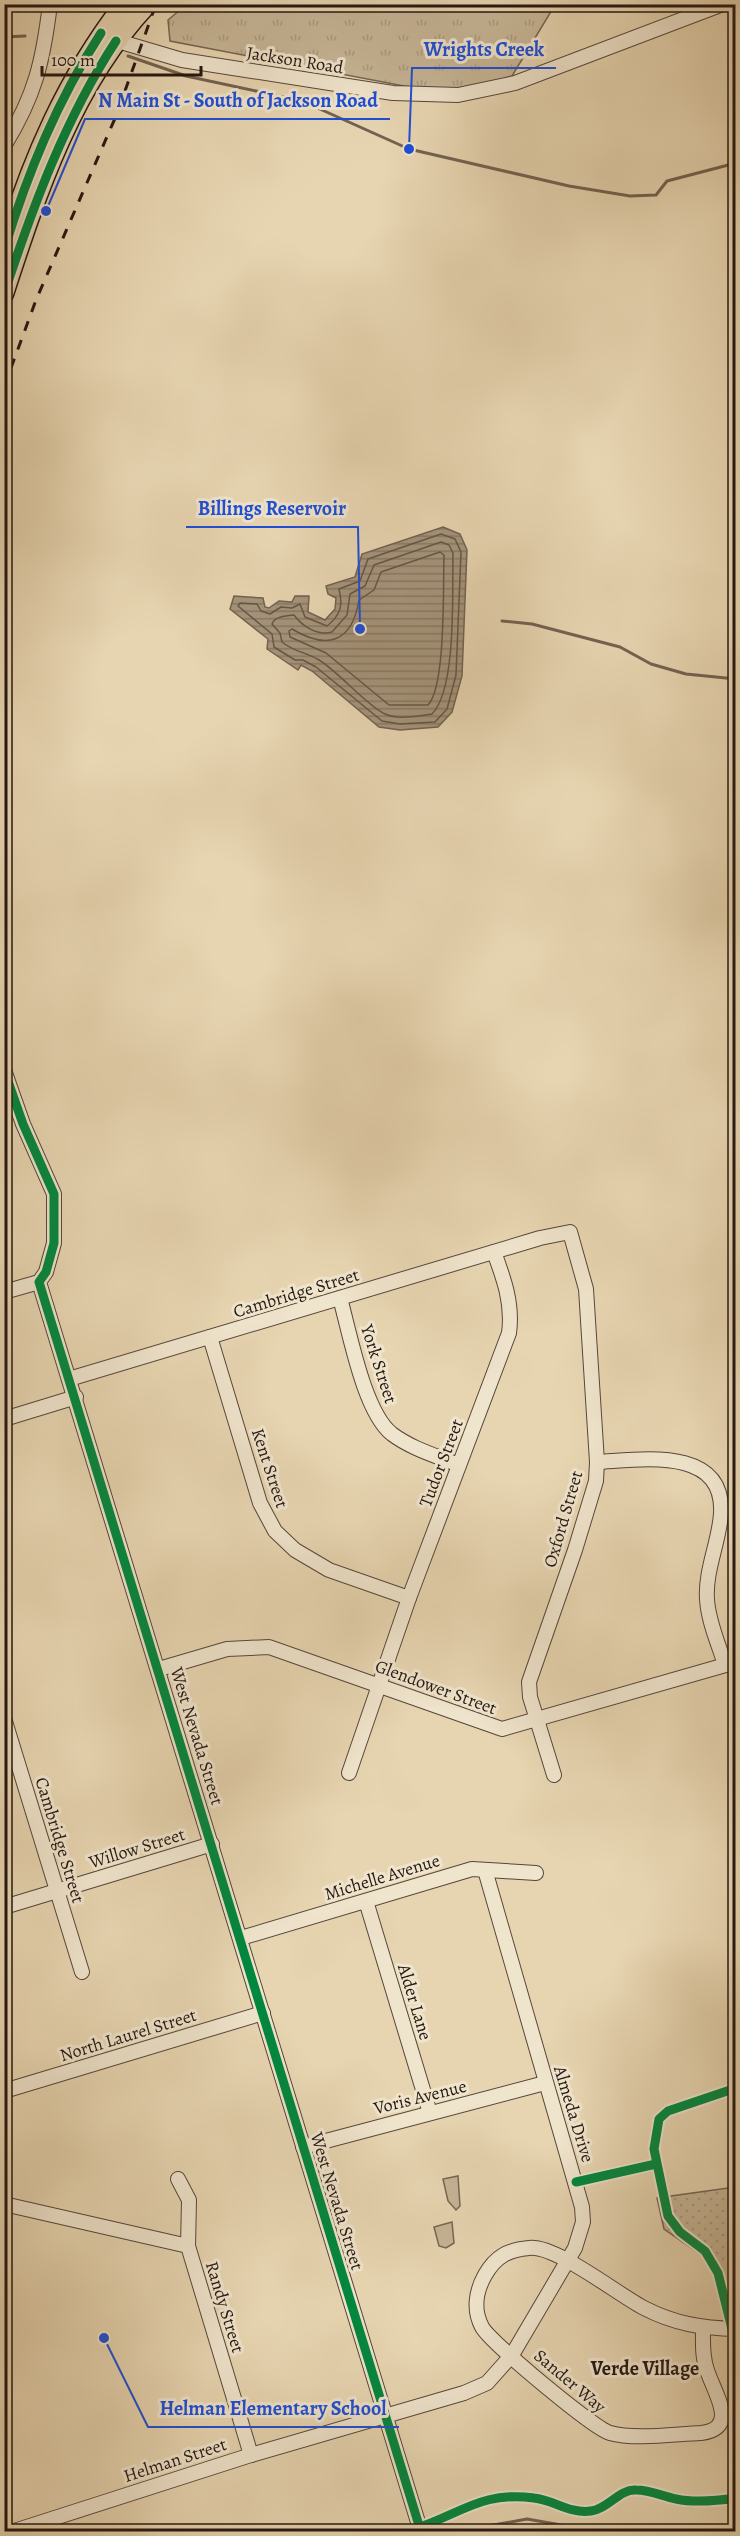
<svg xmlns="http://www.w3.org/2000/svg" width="740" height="2536" viewBox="0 0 740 2536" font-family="Alegreya,serif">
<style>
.grass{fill:url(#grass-tufts);stroke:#766654;stroke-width:1.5}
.park{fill:url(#park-dots);stroke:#766654;stroke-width:1.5}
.garden{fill:#c6b596;stroke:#766654;stroke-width:1.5}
.water{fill:url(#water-rules);stroke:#726251;stroke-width:1.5}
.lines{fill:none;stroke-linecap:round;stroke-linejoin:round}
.shore{stroke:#655646;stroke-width:1.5}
.stream{stroke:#726251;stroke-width:3}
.minor-casing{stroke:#56463a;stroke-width:16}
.major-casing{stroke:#251712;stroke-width:21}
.minor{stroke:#efe4cc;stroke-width:14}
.major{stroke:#e7d5b1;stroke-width:18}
.rail{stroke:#251712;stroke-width:3;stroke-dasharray:10 10;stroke-linecap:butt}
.cycleway-casing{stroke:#efe4cc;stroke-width:13}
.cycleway{stroke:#00873e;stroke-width:9}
.labels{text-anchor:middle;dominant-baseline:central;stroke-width:6;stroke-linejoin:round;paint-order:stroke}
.street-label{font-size:18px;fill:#251712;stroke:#efe4cc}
.neighbourhood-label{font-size:20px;font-weight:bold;fill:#251712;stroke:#efe4cc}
.leader{fill:none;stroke:#1d4ed8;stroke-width:2}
.callout-dot{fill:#1d4ed8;stroke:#efe4cc;stroke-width:2}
.callout-label{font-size:20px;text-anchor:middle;font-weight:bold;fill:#1d4ed8;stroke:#efe4cc;stroke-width:6;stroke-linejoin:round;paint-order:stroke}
</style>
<defs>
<pattern id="grass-tufts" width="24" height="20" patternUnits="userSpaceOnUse" patternTransform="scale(1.5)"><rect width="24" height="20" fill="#c6b596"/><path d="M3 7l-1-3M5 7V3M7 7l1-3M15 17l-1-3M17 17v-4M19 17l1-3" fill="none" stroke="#aa9b80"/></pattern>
<pattern id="park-dots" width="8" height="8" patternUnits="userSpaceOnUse" patternTransform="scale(1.5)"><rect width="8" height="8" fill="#c6b596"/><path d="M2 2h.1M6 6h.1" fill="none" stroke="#aa9b80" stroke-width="1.8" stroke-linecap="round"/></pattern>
<pattern id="water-rules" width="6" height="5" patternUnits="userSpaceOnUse" patternTransform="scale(1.5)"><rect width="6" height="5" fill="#a5947b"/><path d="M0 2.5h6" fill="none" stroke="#867863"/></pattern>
</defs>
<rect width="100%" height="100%" fill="#e7d5b1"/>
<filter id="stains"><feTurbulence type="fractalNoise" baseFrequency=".00333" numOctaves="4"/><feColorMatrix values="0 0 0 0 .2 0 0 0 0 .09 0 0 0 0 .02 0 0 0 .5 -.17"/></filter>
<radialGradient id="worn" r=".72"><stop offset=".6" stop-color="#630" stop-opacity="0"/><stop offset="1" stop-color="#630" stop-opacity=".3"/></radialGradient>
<path class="grass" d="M187 4 555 5 512 76 476 87 453 89 409 87 170 41 168 20Z"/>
<path class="park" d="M735 2187V2345L733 2346 714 2276 704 2257 664 2229 657 2198Z"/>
<g class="garden">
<path d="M458 2176 460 2206 456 2210 448 2201 443 2179Z"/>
<path d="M452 2222 454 2243 446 2248 439 2246 434 2227Z"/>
</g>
<path class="water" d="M443 527 460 534 467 550 462 676 452 712 438 727 400 730 379 727 312 671 301 665 298 670 267 649 268 639 230 609 234 596 263 598 265 607 269 608 279 601 292 602 295 596H309L308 612 325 620 335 609 336 598 328 594 326 586 355 577 362 554Z"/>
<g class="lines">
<g class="shore">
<path d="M441 534 455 539 461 552 456 675 447 709 435 722 400 724 382 721 316 667 303 660H295L274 647 272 634 238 606 240 603 257 604 261 611 270 614 281 607 292 608 300 604 305 617 327 626C341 615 343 605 339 589L360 581 368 559Z"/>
<path d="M441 542 449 545 453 553C452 590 457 689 432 714 419 716 398 720 385 714 367 706 339 672 319 660 306 652 294 652 282 642L280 633 272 624C275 616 286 616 294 615 302 626 317 636 332 632L347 615 350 594 365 586 374 565Z"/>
<path d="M440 552 444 555C443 584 446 687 428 705H389L326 653 290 637 289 631 292 629C327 650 352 643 359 600L374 590 381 572Z"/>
</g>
<g class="stream">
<path d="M4 37 25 36"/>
<path d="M128 56 186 76 302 101 409 149 569 186 630 196 656 195 667 181 736 163"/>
<path d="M502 621 532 624 620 647 651 664 686 674 736 679"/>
<path d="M472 2532 477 2528 527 2519 601 2532"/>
<path d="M673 2532 684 2528 736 2530"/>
</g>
<defs>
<g id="minor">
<path d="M111 39 182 60 393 93 458 95 515 83 723 4"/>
<path d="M4 146C35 96 43 62 50 4"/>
<path d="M4 1070 23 1124 54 1194V1243L46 1272 39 1282 421 2532"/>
<path d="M4 1292 39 1282"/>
<path d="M340 1298C350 1334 364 1412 392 1434 412 1449 437 1456 459 1465"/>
<path d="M210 1337 260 1503 275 1531 295 1550 329 1570 409 1598"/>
<path d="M69 1379 540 1238 570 1232 586 1289 597 1462 596 1481 575 1550 529 1682 530 1697 554 1775"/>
<path d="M4 1419 76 1397"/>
<path d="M597 1462C639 1460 725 1445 721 1514 719 1542 705 1571 707 1599 708 1621 719 1645 725 1665"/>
<path d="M159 1669 227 1649 269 1647 502 1729 736 1662"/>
<path d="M4 1718 82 1972"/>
<path d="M349 1773 409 1598 509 1333C513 1304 504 1279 494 1252"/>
<path d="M366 1901 430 2113"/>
<path d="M4 1907 212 1844"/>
<path d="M241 1938 472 1869 536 1873"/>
<path d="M4 2091 263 2013"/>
<path d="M303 2147 545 2083"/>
<path d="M178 2179 189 2200 188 2246"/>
<path d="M4 2204 188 2246 251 2455"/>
<path d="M703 2329C703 2342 702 2357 707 2370 714 2393 740 2428 701 2433 675 2434 634 2440 610 2433 593 2428 490 2342 482 2327 473 2310 476 2291 485 2275 496 2256 508 2250 529 2248 556 2245 617 2294 644 2308 675 2324 702 2328 736 2329"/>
<path d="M11 2532 251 2455 464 2393 487 2383 512 2355 575 2248 583 2222 582 2207 485 1870"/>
</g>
<g id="major">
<path d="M4 250C31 160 66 79 124 4"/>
<path d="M4 294C37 193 73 83 148 4"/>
</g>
</defs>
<use href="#minor" class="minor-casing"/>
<use href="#major" class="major-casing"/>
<use href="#minor" class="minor"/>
<use href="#major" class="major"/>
<path class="rail" d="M4 387 36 300 116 116 156 4"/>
<defs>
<g id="cycleway">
<path d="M4 250C28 172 57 101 101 33"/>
<path d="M4 294C33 206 65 119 116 41"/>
<path d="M4 1070 23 1124 54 1194V1243L46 1272 39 1282 421 2532"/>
<path d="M736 2088 668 2111 659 2119 654 2149 668 2216 680 2232 705 2251 718 2273 736 2345"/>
<path d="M576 2182 656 2164"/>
<path d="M420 2527C463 2512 484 2491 534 2498 554 2500 569 2514 591 2511 608 2509 619 2489 636 2490 650 2490 662 2496 676 2499 695 2503 716 2501 736 2498"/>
</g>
</defs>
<use href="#cycleway" class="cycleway-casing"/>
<use href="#cycleway" class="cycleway"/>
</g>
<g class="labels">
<g class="street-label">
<text transform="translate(295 60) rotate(9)">Jackson Road</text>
<text transform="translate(296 1293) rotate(-17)">Cambridge Street</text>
<text transform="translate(379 1364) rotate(72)">York Street</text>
<text transform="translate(441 1463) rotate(-69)">Tudor Street</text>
<text transform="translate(270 1468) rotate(72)">Kent Street</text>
<text transform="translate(563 1519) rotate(-74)">Oxford Street</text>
<text transform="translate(436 1687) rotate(20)">Glendower Street</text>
<text transform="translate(197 1736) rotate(73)">West Nevada Street</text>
<text transform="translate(60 1840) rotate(73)">Cambridge Street</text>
<text transform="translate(137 1848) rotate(-17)">Willow Street</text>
<text transform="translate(382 1877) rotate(-17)">Michelle Avenue</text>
<text transform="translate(415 2002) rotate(73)">Alder Lane</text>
<text transform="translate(128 2035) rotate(-17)">North Laurel Street</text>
<text transform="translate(420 2097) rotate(-14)">Voris Avenue</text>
<text transform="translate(574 2114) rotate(73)">Almeda Drive</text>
<text transform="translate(337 2201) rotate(73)">West Nevada Street</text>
<text transform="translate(225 2307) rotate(73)">Randy Street</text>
<text transform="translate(570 2381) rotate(40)">Sander Way</text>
<text transform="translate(175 2460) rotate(-18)">Helman Street</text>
</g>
<g class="neighbourhood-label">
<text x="645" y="2368">Verde Village</text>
</g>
</g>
<path class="leader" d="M409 149L412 68H556M46 211L85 119H390M360 629L358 527H186M104 2338L148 2427H399"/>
<g class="callout-dot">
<circle cx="409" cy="149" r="6"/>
<circle cx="46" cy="211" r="6"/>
<circle cx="360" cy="629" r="6"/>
<circle cx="104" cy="2338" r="6"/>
</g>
<g class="callout-label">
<text x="484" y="56">Wrights Creek</text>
<text x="238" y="107">N Main St - South of Jackson Road</text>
<text x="272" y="515">Billings Reservoir</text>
<text x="273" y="2415">Helman Elementary School</text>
</g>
<rect width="740" height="2536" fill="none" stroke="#e7d5b1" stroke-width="24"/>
<rect x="6" y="6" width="728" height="2524" fill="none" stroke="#251712" stroke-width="3"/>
<rect x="12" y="12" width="716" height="2512" fill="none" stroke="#251712" stroke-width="1.5"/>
<path d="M42 66v9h159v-9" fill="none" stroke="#251712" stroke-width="3"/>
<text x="51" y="66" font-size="18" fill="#251712" stroke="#efe4cc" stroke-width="4.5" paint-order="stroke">100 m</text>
<rect width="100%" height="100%" filter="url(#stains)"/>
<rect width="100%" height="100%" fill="url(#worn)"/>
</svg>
